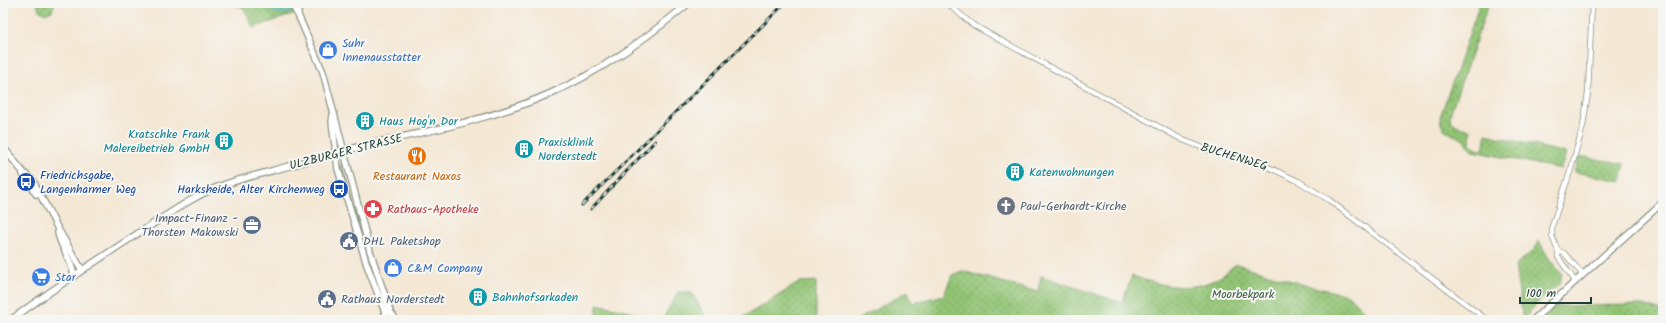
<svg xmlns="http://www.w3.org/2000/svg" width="1666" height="323" viewBox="0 0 1666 323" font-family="Kalam,sans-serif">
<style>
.grass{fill:url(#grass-dots);stroke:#588054}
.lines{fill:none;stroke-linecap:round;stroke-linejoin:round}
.stream{stroke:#70c3ec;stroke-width:1.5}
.tertiary-casing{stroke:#8a9284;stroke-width:6}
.secondary-casing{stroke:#8a9284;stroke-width:8}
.tertiary{stroke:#fff;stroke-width:4.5}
.secondary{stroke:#fff;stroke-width:5.5}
.rail-casing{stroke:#1f3d34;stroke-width:3}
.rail{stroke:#f6f6f2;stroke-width:1.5;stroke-dasharray:4.5;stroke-linecap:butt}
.labels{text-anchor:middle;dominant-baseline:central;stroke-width:4;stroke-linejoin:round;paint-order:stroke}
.shop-label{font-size:12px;fill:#366cbe;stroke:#f6f6f2;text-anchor:start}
.culture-label{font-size:12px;fill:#0d838f;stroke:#f6f6f2;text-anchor:start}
.street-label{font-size:12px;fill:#1f3d34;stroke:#f6f6f2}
.transit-label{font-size:12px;fill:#164399;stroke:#f6f6f2;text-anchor:start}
.food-label{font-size:12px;fill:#c56008;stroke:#f6f6f2}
.worship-label{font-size:12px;fill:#5b616d;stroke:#f6f6f2;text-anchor:start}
.health-label{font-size:12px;fill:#be3a42;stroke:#f6f6f2;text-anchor:start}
.service-label{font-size:12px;fill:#4e5e75;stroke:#f6f6f2;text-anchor:start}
.park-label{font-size:12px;fill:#3c5f44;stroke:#f6f6f2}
</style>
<defs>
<pattern id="grass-dots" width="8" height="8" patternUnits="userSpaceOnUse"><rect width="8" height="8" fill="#92c474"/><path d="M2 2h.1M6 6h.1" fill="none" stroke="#77a060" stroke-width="1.8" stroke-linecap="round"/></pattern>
</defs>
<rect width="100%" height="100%" fill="#f6f6f2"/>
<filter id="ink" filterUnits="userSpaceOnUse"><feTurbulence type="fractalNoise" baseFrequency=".025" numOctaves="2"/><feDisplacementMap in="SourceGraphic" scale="8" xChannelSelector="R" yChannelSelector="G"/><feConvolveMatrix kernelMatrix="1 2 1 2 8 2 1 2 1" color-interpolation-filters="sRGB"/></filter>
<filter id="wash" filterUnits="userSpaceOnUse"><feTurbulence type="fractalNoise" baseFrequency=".012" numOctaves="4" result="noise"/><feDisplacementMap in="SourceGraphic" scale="16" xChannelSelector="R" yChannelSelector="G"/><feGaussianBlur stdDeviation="0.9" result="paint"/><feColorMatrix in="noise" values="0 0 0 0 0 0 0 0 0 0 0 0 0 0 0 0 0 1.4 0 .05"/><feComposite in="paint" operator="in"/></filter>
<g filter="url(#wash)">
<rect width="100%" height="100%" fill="#f4e7d4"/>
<g class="grass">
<path d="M37 3H55L52 11 45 14 39 10Z"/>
<path d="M231 3H318L294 14 253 28 244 8Z"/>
<path d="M1480 3H1489L1451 112 1450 119C1456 126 1462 128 1471 130L1470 144 1475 148 1483 149 1486 134 1566 153 1561 169 1472 151C1468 148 1466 141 1462 139 1451 133 1440 132 1440 117Z"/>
<path d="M1579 156 1625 164 1621 181 1574 172Z"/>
<path d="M342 164 368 251 365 252 339 166Z"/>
<path d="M1539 241 1550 260 1562 274 1560 283 1539 301 1523 320 1515 266 1535 249Z"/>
<path d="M1237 264 1301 284 1348 295 1373 320H857L908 291 912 303 944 295 952 275 962 271 1038 292 1041 276 1122 303 1132 276C1160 285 1191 294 1220 277 1226 274 1230 267 1237 264Z"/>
<path d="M816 281V319L818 320H739L800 282Z"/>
<path d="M678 292H691L708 320H662Z"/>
<path d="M597 304 629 311 646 320H597Z"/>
<path d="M1643 305 1663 311V320H1539L1555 306Z"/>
</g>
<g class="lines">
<g class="stream">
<path d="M259 3 278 13 290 12"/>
<path d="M300 9 313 3"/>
</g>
</g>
</g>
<g filter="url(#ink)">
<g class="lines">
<defs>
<g id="tertiary">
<path d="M947 3 973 25 1183 140 1216 153 1266 166 1298 181 1329 200 1487 320"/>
<path d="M1558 251 1564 253 1583 275"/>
<path d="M1575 281 1558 257V251L1552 236V226L1571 169 1583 126 1588 93 1592 3"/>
</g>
<g id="secondary">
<path d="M291 3 298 15 323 72 370 251 390 311 396 320"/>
<path d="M295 3 298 13"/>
<path d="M333 115 332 122 338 169 367 265 388 320"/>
<path d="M3 147 23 172 33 181 58 229 82 270"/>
<path d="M23 174 36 194"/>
<path d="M58 233C61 248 72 260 74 276"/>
<path d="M11 320C52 289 95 262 137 234 165 217 192 196 223 185 247 177 272 171 296 164 325 156 355 147 384 141 440 129 497 117 549 94 601 72 645 39 689 3"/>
<path d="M1533 320 1663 202"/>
</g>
</defs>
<use href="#tertiary" class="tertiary-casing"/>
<use href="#secondary" class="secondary-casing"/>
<use href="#tertiary" class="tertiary"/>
<use href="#secondary" class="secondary"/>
<defs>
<g id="rail">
<path d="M582 205 785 3"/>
<path d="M591 209 655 141"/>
</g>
</defs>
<use href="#rail" class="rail-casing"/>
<use href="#rail" class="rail"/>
</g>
</g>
<defs>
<symbol id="shop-disc" viewBox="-11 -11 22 22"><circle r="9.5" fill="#3f7fe0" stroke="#f6f6f2"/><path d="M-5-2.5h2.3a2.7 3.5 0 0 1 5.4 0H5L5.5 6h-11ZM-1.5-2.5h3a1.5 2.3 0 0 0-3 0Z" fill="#fff"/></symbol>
<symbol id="building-disc" viewBox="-11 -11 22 22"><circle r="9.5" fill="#0f9aa8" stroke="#f6f6f2"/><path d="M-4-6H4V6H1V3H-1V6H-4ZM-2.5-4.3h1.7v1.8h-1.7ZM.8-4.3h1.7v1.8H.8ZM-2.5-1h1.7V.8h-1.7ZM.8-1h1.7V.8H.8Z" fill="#fff"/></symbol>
<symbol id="restaurant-disc" viewBox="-11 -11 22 22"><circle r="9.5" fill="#e8710a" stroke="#f6f6f2"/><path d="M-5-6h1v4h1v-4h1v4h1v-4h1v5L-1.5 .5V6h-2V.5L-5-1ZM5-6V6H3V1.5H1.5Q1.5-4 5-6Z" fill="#fff"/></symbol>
<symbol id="bus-disc" viewBox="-11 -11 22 22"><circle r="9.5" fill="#1a4fb4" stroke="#f6f6f2"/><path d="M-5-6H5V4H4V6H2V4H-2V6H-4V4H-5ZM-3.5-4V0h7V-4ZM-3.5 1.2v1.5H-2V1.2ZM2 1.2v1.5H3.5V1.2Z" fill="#fff"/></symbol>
<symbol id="church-disc" viewBox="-11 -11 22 22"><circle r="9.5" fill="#6b7280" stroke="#f6f6f2"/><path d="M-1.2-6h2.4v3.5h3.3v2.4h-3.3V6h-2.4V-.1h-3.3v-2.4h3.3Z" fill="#fff"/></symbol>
<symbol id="pharmacy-disc" viewBox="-11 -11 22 22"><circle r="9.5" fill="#e0444e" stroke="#f6f6f2"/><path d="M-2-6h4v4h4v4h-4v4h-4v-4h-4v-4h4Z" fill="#fff"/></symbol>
<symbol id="office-disc" viewBox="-11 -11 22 22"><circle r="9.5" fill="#5c6f8a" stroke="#f6f6f2"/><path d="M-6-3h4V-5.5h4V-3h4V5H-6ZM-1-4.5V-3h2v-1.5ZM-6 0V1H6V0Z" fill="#fff"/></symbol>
<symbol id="civic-disc" viewBox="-11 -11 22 22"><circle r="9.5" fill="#5c6f8a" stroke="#f6f6f2"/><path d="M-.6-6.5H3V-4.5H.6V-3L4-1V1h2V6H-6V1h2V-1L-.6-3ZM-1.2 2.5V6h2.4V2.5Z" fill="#fff"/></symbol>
<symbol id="supermarket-disc" viewBox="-11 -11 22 22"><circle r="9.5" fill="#3f7fe0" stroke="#f6f6f2"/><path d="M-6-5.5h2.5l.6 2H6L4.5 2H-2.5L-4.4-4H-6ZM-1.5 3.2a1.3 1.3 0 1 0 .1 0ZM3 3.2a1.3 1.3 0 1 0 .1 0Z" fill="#fff"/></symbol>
</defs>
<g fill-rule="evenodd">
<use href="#shop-disc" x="317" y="39" width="22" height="22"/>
<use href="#building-disc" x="354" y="110" width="22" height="22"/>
<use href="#building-disc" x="213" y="130" width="22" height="22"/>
<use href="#building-disc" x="513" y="138" width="22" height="22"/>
<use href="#restaurant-disc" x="406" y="145" width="22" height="22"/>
<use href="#building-disc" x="1004" y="161" width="22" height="22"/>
<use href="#bus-disc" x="15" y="171" width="22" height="22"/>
<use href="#bus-disc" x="328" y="178" width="22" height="22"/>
<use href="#church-disc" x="995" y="195" width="22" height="22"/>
<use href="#pharmacy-disc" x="362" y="198" width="22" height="22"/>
<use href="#office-disc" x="241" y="214" width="22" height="22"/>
<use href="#civic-disc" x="338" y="230" width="22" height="22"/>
<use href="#shop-disc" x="382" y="257" width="22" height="22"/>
<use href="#supermarket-disc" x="30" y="266" width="22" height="22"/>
<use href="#building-disc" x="467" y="286" width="22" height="22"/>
<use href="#civic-disc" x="316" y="288" width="22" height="22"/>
</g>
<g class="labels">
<g class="shop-label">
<text x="342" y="43">Suhr<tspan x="342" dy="14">Innenausstatter</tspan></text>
<text x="407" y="268">C&amp;M Company</text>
<text x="55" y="277">Star</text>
</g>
<g class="culture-label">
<text x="379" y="121">Haus Hog'n Dor</text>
<text x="210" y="134" text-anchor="end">Kratschke Frank<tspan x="210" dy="14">Malereibetrieb GmbH</tspan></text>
<text x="538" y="142">Praxisklinik<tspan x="538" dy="14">Norderstedt</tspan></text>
<text x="1029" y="172">Katenwohnungen</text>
<text x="492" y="297">Bahnhofsarkaden</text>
</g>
<g class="street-label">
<text transform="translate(346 152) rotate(-14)">ULZBURGER STRASSE</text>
<text transform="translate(1234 157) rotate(17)">BUCHENWEG</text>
</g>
<g class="transit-label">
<text x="40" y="175">Friedrichsgabe,<tspan x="40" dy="14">Langenharmer Weg</tspan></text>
<text x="325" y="189" text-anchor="end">Harksheide, Alter Kirchenweg</text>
</g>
<g class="food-label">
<text x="417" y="176">Restaurant Naxos</text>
</g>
<g class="worship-label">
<text x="1020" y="206">Paul-Gerhardt-Kirche</text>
</g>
<g class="health-label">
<text x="387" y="209">Rathaus-Apotheke</text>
</g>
<g class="service-label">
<text x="238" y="218" text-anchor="end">Impact-Finanz -<tspan x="238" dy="14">Thorsten Makowski</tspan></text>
<text x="363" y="241">DHL Paketshop</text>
<text x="341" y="299">Rathaus Norderstedt</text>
</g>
<g class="park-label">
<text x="1243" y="294">Moorbekpark</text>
</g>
</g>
<rect width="1666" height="323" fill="none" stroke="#f6f6f2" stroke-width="16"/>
<path d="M1520 297v6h71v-6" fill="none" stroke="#1f3d34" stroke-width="2"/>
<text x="1526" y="297" font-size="12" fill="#1f3d34" stroke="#f6f6f2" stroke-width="3" paint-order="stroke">100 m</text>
</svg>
